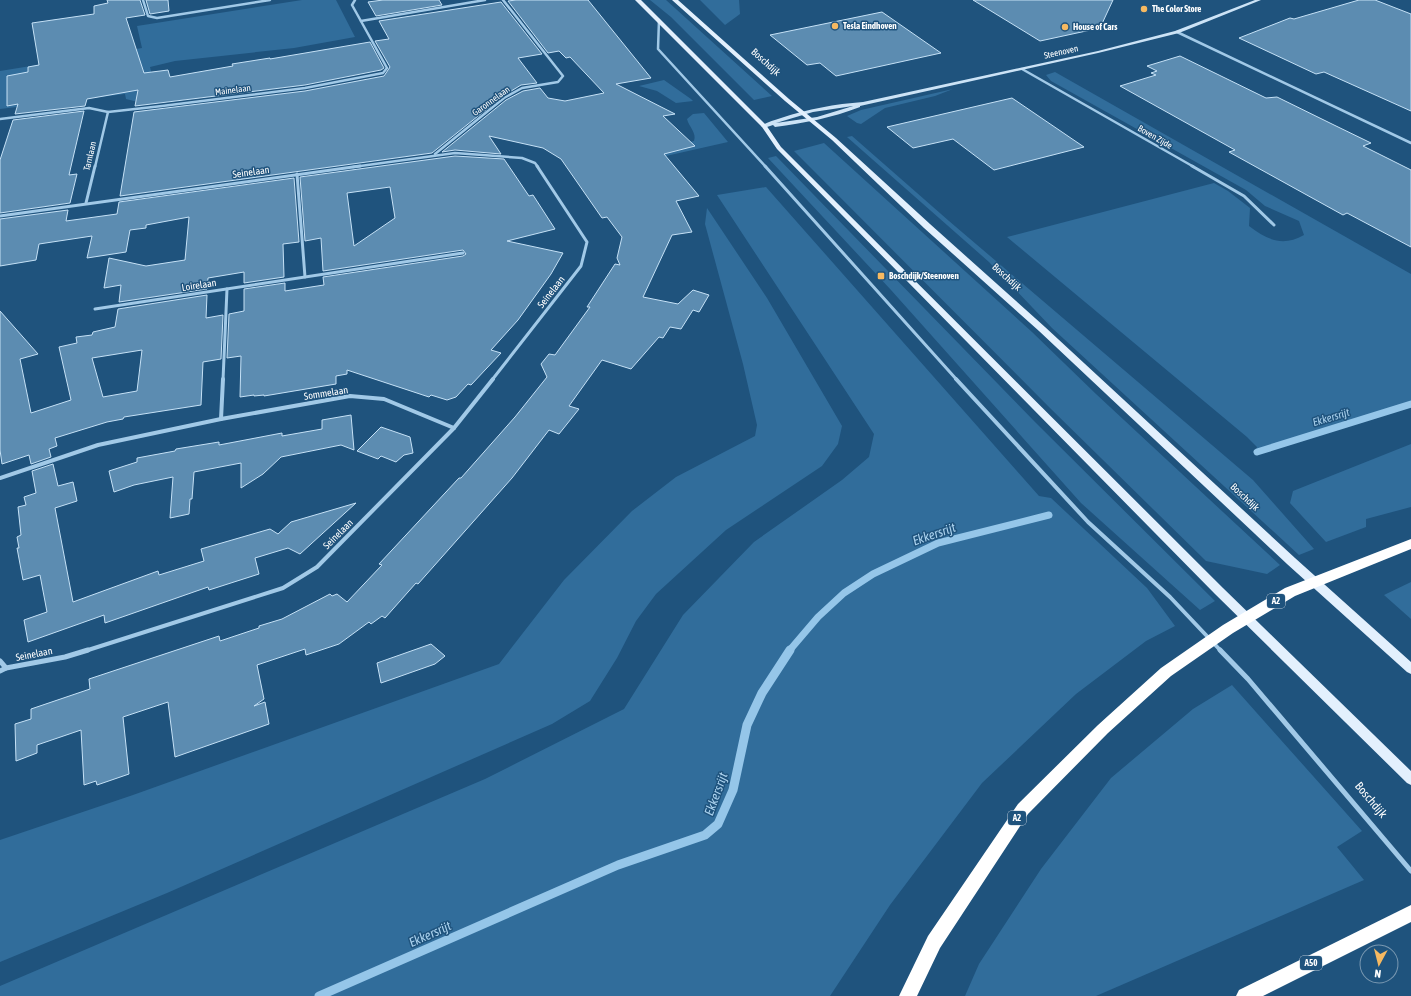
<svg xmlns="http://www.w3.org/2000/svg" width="1411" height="996" viewBox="0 0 1411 996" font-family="'Asap Condensed',sans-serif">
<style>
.green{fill:#316d9b}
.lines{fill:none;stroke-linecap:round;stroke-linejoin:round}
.stream-far1{stroke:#95c6e9;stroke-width:7}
.stream{stroke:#95c6e9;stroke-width:9}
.building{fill:#5c8cb1;stroke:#c5e1f6;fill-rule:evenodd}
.street-far3{stroke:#a1c9e7;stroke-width:2.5}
.street-far2{stroke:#a1c9e7;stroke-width:3}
.street-far1{stroke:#a1c9e7;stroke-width:4}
.street{stroke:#a1c9e7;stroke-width:5}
.secondary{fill:#cce3f6;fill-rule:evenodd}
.primary{fill:#e3f0fd;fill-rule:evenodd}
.highway{fill:#fff;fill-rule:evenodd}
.poi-dot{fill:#f6b961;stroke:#1f537d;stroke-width:1.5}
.labels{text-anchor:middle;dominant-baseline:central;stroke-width:3;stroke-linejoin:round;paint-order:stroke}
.far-poi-label{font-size:9px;font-weight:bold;fill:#fff;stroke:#1f537d;text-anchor:start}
.far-street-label{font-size:9px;fill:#fff;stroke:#1f537d}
.shield{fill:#1f537d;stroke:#bccbd8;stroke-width:1}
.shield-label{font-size:9px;font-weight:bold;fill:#fff}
.street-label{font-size:10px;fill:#fff;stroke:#1f537d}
.water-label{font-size:11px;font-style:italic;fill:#acd3ef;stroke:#1f537d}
.near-street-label{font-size:12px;fill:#fff;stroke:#1f537d}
.near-water-label{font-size:13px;font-style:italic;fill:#acd3ef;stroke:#1f537d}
</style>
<rect width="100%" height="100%" fill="#1f537d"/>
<g class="green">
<path d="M302 0H336L355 37 294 48 175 61 150 67 157 97 134 101 126 99 125 94 0 109V71L142 48 137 26Z"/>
<path d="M650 0H666L772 96 754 100 671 17Z"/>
<path d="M700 0H739L740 14 725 25Z"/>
<path d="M1055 72 1411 274V403L1256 451 1257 447 1247 437 1007 237 1214 183 1228 191 1250 208 1249 226C1267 240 1283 247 1304 235L1299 221 1265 206 1246 190 1051 81 1046 75Z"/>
<path d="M664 80 691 99 693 101 676 103 657 91 639 86Z"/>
<path d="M953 89 935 96 885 108 861 124 857 123 847 116 861 110Z"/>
<path d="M704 113 728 142 635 163 664 148 694 141C697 133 689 127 687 119L693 114Z"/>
<path d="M852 136 949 221 1253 480 1314 549 1299 555 1052 328 989 262 847 137Z"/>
<path d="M824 143 1032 332 1096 394 1280 565 1267 574 1206 561 1051 409 794 151Z"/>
<path d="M776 156 1035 422 1215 601 1200 610 1081 503 891 290 768 158Z"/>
<path d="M766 187 1039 496 1051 498 1147 588 1175 626 1146 641 1076 694 982 783 890 905 830 996H0V986L485 779 624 709 683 615 754 542 842 480 869 457 874 434 717 195Z"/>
<path d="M707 208 767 298 842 426 838 444 822 466 726 530 656 594 636 621 617 658 590 701 552 724 167 893 0 962V840L133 795 499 664 564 580 632 511 676 477 755 436 757 425 743 364 705 224Z"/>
<path d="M1411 444V507L1366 519V527L1326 542 1290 503 1293 491Z"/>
<path d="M1411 582V619L1384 595Z"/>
<path d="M1232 685 1362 831 1337 847 1364 880 1096 996H965L979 964 1041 869 1111 778 1193 709Z"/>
</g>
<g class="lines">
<g class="stream-far1">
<path d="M1257 452 1411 404"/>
<path d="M789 651 818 617 844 593 873 574 938 543 1049 515"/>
</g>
<path class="stream" d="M319 996 618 865 705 835 718 824 733 790 747 725 762 693 790 650"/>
</g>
<g class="building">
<path d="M107 0H140L145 15 126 18 144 73 168 70 170 77 233 66 232 64 270 58V59L370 42 384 68 381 70 305 85 135 106 138 90 87 99 85 106 15 114 18 104 7 106V76L28 72V67L39 65 32 23 94 14V6L108 3Z"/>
<path d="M146 0H168L169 11 150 14Z"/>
<path d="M383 0H439L442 5 376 16 368 2Z"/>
<path d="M516 0H588L651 78 616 84 675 114 663 116 695 146 664 154 699 196 676 201 692 232 672 235 643 297 678 304 693 290 709 295 699 312 693 310 681 329 670 327 663 338 659 337 631 369 602 360 569 406 579 409 559 434 549 430 512 478 418 584 416 583 385 618 382 616 371 624 369 622 339 644 306 655 305 649 257 665 264 699 254 706 265 702 269 724 175 757 168 702 123 717 129 774 97 785 96 781 84 785 81 730 37 745V753L16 761 15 724 31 719V709L90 689 89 679 219 636 220 641 259 628V626L282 619 330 594 332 596 337 594 347 602 382 565 379 564 459 478H461L515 417 547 377 541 364 549 354 555 355 590 307H587L615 264 620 265 617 258 622 237 607 217 602 218 561 159 543 148 489 136 501 154 455 150 442 152 506 100 523 91 540 88 548 98 565 101 604 93 570 57 566 58 559 51 548 53 508 1Z"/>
<path d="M973 0H1113L1100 28 1040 41Z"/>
<path d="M1359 0H1375L1411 14V111L1324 72 1316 74 1239 38 1290 18 1294 19Z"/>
<path d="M501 2 542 54 518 58 537 83 521 85 503 96 432 153 120 196 134 112 305 91 384 76 390 67 375 41 389 39 379 21Z"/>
<path d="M882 12 941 53 836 76 820 63 807 65 770 35Z"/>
<path d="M1180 56 1266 98 1277 97 1334 125 1371 143 1363 146 1411 170V247L1347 213 1343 215 1229 152 1235 150 1120 86 1156 75 1151 73 1157 71 1147 66Z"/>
<path d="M1012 98 1084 147 994 170 953 139 913 148 887 127Z"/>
<path d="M84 111 69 175 77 174 70 203 0 213V160L13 120Z"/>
<path d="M455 156 504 159 529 196 533 195 555 229 507 241 563 253 551 274 518 320 491 350 501 353 471 385 468 384 456 397 447 400 431 395 429 397 347 370V374L336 376V384L264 396V395L254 396V395L240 397 241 356 227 358 229 314 244 311V289L285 283V291L324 285 323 277 463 256 466 254 463 250 323 271 321 238 305 241 300 177ZM390 187 395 218 354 246 347 193Z"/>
<path d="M294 178 299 242 283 244 284 277 244 283V272L208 278 207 289 119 302 121 285 104 288 109 258 146 266 185 260 189 217 146 225V228L130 230 126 252 87 258 92 236 39 244 36 260 0 266V219L68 210 66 221 117 214 119 202Z"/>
<path d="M207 295 206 318 223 315 221 359 203 362 201 405 124 417 123 419 107 422 55 438 57 446 49 449 51 457 31 464 29 455 2 464 0 450V311L38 354 20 359 31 413 71 400 59 347 77 343 76 337 92 335 93 332 115 327 118 309ZM142 350 137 391 103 397 92 358Z"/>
<path d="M351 415 354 450 341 445 281 457 263 474 241 488V463L194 472 192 499H190L189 514 170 518 173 477 134 485 114 492 109 471 137 462V458L175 451 176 449 219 442V445L282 433V436L322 429V420Z"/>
<path d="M381 427 410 437 413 453 404 455 396 462 381 456 378 459 357 451Z"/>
<path d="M53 464 58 486 73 482 77 501 55 508 73 602 158 571 159 575 204 561 201 549 270 529 278 534 291 522 356 503 300 554 288 548 255 558 259 574 209 590 208 587 105 623 104 615 28 642 24 620 47 612 40 575 23 580 17 548H19L17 537 21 535 18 507 26 505 24 497 36 493 32 471Z"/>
<path d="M431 644 445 656 435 664 381 683 377 663Z"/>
</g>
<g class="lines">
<g class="street-far3">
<path d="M143 0 148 16 157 18 270 0"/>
<path d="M659 20 658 49 766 167"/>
<path d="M361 21 485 0"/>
<path d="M1177 32 1411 143"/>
<path d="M1022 69 1194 167"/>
<path d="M0 119 89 108 108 112 162 106 305 88 383 73 387 68 352 5 355 0"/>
<path d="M435 154 504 98 522 88 558 82 563 76 503 0"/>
<path d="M95 167 108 112"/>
<path d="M353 167 455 153 522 158 535 163 538 167"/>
</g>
<g class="street-far2">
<path d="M765 166 957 380"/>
<path d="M1192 166 1244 196 1274 225"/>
<path d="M297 174 305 277"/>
<path d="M86 203 95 166"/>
<path d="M0 216 360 166"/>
<path d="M95 309 463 253"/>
<path d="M223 380 227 289"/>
<path d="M492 380 581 266 587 242 537 166"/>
</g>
<g class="street-far1">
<path d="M956 379 1088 522 1170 597 1221 651"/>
<path d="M221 419 223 379"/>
<path d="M0 478 98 445 221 419 350 396 384 399 454 428"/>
<path d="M85 651 283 588 317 567 454 428 493 379"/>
</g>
<g class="street">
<path d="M1220 650 1248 679 1411 871"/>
<path d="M0 661 6 668 65 657 88 650"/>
<path d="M0 671 6 668"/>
</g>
<path class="secondary" d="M1255 0H1261L1179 33 1098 53 860 106V107C832 118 804 123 775 127L773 125 764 128 761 126C767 122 775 120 781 118 808 109 835 104 863 102L1098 51 1175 31ZM853 106 817 117 776 123 813 112Z"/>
<g class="primary">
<path d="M635 0H641L766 125 781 147 1223 588 1411 771V785L1407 783 1215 594 777 149 762 127Z"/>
<path d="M672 0H678L789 99 836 138 930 224 1045 327 1295 558 1411 662V674L1407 672 1287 564 1039 331 924 228 832 140 785 101Z"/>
</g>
<g class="highway">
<path d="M1411 539V549L1295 596 1233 633 1171 676 1108 733 1028 814 940 948 917 996H899L928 936 1018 804 1098 725 1161 668 1223 625 1285 588Z"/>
<path d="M1411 905V922L1263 996H1236L1239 990Z"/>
</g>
</g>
<g class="poi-dot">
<circle cx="1144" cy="9" r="4"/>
<circle cx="835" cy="26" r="4"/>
<circle cx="1065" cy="27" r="4"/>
<rect x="877" y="272" width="8" height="8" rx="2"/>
</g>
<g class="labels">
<g class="far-poi-label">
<text x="1152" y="9">The Color Store</text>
<text x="843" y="26">Tesla Eindhoven</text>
<text x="1073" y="27">House of Cars</text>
<text x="889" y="276">Boschdijk/Steenoven</text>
</g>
<g class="far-street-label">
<text transform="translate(1061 52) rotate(-13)">Steenoven</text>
<text transform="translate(233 90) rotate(-7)">Mainelaan</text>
<text transform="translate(491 101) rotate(-36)">Garonnelaan</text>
<text transform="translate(1155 137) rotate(30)">Boven Zijde</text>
<text transform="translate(90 156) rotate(-77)">Tarnlaan</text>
</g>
<g class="shield">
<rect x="1267" y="594" width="18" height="14" rx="3"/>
<rect x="1008" y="811" width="18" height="14" rx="3"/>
<rect x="1300" y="956" width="22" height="14" rx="3"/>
</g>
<g class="shield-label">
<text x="1276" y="601">A2</text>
<text x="1017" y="818">A2</text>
<text x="1311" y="963">A50</text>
</g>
<g class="street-label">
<text transform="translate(766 62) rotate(42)">Boschdijk</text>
<text transform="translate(251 172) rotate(-8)">Seinelaan</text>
<text transform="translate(1007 277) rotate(42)">Boschdijk</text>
<text transform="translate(199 285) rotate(-9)">Loirelaan</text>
<text transform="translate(551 292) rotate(-52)">Seinelaan</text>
<text transform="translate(326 393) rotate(-9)">Sommelaan</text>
<text transform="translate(1245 497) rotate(43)">Boschdijk</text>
<text transform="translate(338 534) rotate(-45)">Seinelaan</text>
<text transform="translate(34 654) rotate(-11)">Seinelaan</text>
</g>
<g class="water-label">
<text transform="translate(1331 417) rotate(-17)">Ekkersrijt</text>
</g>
<g class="near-street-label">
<text transform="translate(1371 800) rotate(50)">Boschdijk</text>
</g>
<g class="near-water-label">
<text transform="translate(934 534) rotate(-19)">Ekkersrijt</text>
<text transform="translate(716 794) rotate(-70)">Ekkersrijt</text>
<text transform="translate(430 934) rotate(-24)">Ekkersrijt</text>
</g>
</g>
<g transform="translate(1379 964) rotate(187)"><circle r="19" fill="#1f537d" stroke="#7998b1"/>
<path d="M0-3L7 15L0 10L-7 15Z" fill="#f6b961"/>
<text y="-6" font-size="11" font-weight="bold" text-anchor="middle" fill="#ffffff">N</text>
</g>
</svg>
